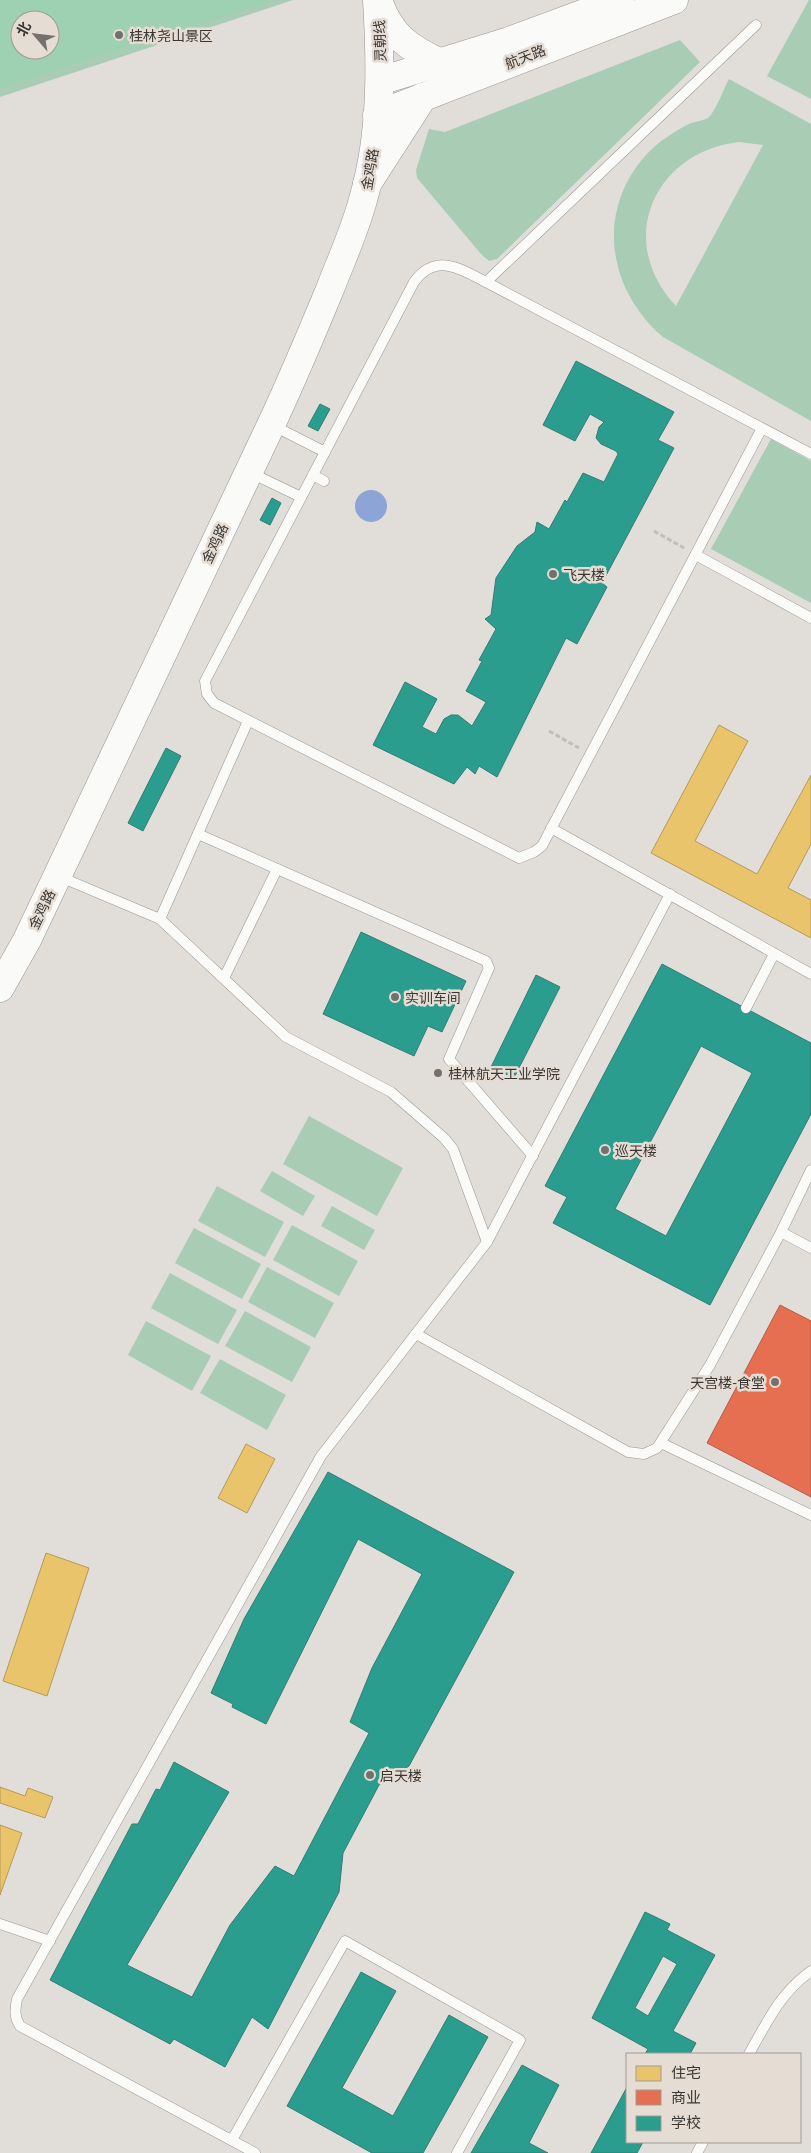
<svg xmlns="http://www.w3.org/2000/svg" width="811" height="2153" viewBox="0 0 811 2153" font-family="Georgia,'Noto Sans SC',serif">
<style>
.green{fill:#a9ccb5;fill-rule:evenodd}
.forest{fill:#9ed0b2;fill-rule:evenodd}
.water{fill:#8da4d6}
.homes{fill:#e9c46a;stroke:#b49a5a}
.shops{fill:#e76f51;stroke:#b35e48}
.schools{fill:#2a9d8f;stroke:#2f7e73;fill-rule:evenodd}
.lines{fill:none;stroke-linecap:round;stroke-linejoin:round}
.lane-casing{stroke:#999692;stroke-width:11}
.secondary-casing{stroke:#999692;stroke-width:29}
.primary-casing{stroke:#999692;stroke-width:29}
.path{stroke:#bfbebc;stroke-width:3;stroke-dasharray:5 2.5;stroke-linecap:butt}
.lane{stroke:#fafaf9;stroke-width:10}
.secondary{stroke:#fafaf9;stroke-width:28}
.primary{stroke:#fafaf9;stroke-width:28}
.poi-dot{fill:#74716d;stroke:#e5ddd4;stroke-width:2}
.labels{text-anchor:middle;dominant-baseline:central;stroke-width:5;stroke-linejoin:round;paint-order:stroke}
.poi-label{font-size:14px;fill:#3a3733;stroke:#e5ddd4;text-anchor:start}
.street-label{font-size:14px;fill:#3a3733;stroke:#e5ddd4}
</style>
<rect width="100%" height="100%" fill="#e1ddd8"/>
<g class="green">
<path d="M0 0H293L0 97ZM20 20H50V50H20Z"/>
<path d="M809 0H811V99L767 76Z"/>
<path d="M680 40 700 62 497 259 489 261 481 254 417 178 416 170 429 129 445 132Z"/>
<path d="M729 79 811 124V421L663 337C608 290 595 212 646 155 658 142 673 132 689 124 695 121 706 121 710 116 718 106 723 90 729 79ZM739 142 763 145 676 306C615 242 653 152 739 142Z"/>
<path d="M771 439 811 461V603L711 549Z"/>
<path d="M309 1116 403 1168 377 1216 283 1164Z"/>
<path d="M272 1171 315 1196 303 1216 260 1191Z"/>
<path d="M217 1186 284 1222 265 1257 198 1221Z"/>
<path d="M332 1206 375 1230 364 1250 321 1226Z"/>
<path d="M292 1225 358 1261 339 1296 273 1260Z"/>
<path d="M194 1228 261 1264 242 1299 175 1263Z"/>
<path d="M267 1267 334 1303 315 1338 248 1302Z"/>
<path d="M170 1273 237 1310 218 1344 151 1308Z"/>
<path d="M245 1311 311 1347 292 1382 225 1346Z"/>
<path d="M146 1321 211 1356 192 1391 128 1355Z"/>
<path d="M220 1359 286 1395 267 1430 200 1393Z"/>
</g>
<path class="forest" d="M0 0H273L0 88ZM20 20H50V50H20Z"/>
<circle class="water" cx="371" cy="506" r="16"/>
<g class="homes">
<path d="M719 725 748 741 695 841 757 874 811 775V844L788 888 811 900V938L651 853Z"/>
<path d="M246 1444 275 1459 247 1513 218 1498Z"/>
<path d="M46 1553 89 1568 47 1696 3 1681Z"/>
<path d="M0 1787 25 1796 28 1788 53 1797 45 1818 0 1803Z"/>
<path d="M0 1825 22 1833 0 1895Z"/>
</g>
<path class="shops" d="M780 1305 811 1321V1497L707 1443Z"/>
<g class="schools">
<path d="M576 361 674 412 658 440 674 448 602 583 607 587 577 644 566 638 497 777 479 766 475 774 467 767 454 784 373 745 405 682 437 699 422 727 436 734 444 719 451 715H458L472 726 486 702 466 691 482 661 479 660 496 629 485 619 491 615 496 578 517 546 535 532 537 522 549 529 565 500 567 502 583 473 604 482 618 454 616 451 601 444 596 438 599 427 604 422 590 414 575 441 543 425Z"/>
<path d="M320 404 330 409 318 431 308 426Z"/>
<path d="M272 498 281 503 270 525 260 520Z"/>
<path d="M166 748 181 756 143 831 128 823Z"/>
<path d="M361 932 466 981 442 1032 428 1026 414 1056 323 1014Z"/>
<path d="M662 964 811 1043V1114L710 1305 553 1223 567 1197 545 1186ZM701 1046 752 1073 666 1236 615 1209Z"/>
<path d="M536 975 560 987 514 1078 491 1067Z"/>
<path d="M328 1472 514 1572 409 1766 379 1785 343 1853 339 1892 268 2029 252 2017 225 2067 174 2039 170 2044 50 1980 132 1824H138L156 1789 160 1790 174 1762 229 1792 127 1965 192 1997 230 1925 275 1866 294 1876 369 1733 350 1722 372 1668 422 1574 358 1539 266 1724 232 1707 233 1704 211 1693 244 1619Z"/>
<path d="M645 1912 670 1924 667 1930 715 1955 673 2031 696 2043 690 2054H645L648 2049 592 2018ZM663 1956 677 1964 648 2016 635 2008Z"/>
<path d="M361 1972 396 1991 342 2088 393 2116 449 2015 488 2037 423 2153H372L287 2106Z"/>
<path d="M522 2065 559 2085 529 2143 548 2153H471Z"/>
<path d="M627 2087V2142H643L637 2153H591Z"/>
</g>
<g class="lines">
<defs>
<g id="lane">
<path d="M486 282 756 25"/>
<path d="M272 425 325 452"/>
<path d="M762 428 542 846 534 852 519 858 214 703 207 694 205 681 414 282C436 252 461 269 486 282L811 454"/>
<path d="M251 473 301 497"/>
<path d="M313 475 324 481"/>
<path d="M696 555 811 618"/>
<path d="M551 828 811 974"/>
<path d="M198 834 486 961 489 968 449 1059 533 1156"/>
<path d="M58 876 160 919 286 1037 391 1092 444 1138 453 1149 487 1242"/>
<path d="M160 919 248 721"/>
<path d="M224 978 277 869"/>
<path d="M746 1008 774 954"/>
<path d="M781 1232 811 1248"/>
<path d="M416 1334 628 1452 644 1454 657 1448 710 1365 781 1232 811 1170"/>
<path d="M661 1443 811 1515"/>
<path d="M0 1924 50 1941"/>
<path d="M749 2054C767 2022 781 1992 811 1971"/>
<path d="M232 2140 345 1941 520 2040 457 2153"/>
<path d="M255 2153 20 2026C14 2017 15 2009 17 1999L321 1456 487 1242 670 894"/>
<path d="M697 2153 703 2142"/>
</g>
<path id="secondary" d="M0 988 27 940 271 425C292 380 311 335 330 289 342 258 356 228 364 196 382 133 381 65 377 0"/>
<g id="primary">
<path d="M378 0C390 35 408 48 441 63"/>
<path d="M380 81 509 41 620 0"/>
<path d="M377 115 674 0"/>
<path d="M367 184 423 97"/>
</g>
</defs>
<use href="#lane" class="lane-casing"/>
<use href="#secondary" class="secondary-casing"/>
<use href="#primary" class="primary-casing"/>
<g class="path">
<path d="M654 531 684 548"/>
<path d="M549 731 579 748"/>
</g>
<use href="#lane" class="lane"/>
<use href="#secondary" class="secondary"/>
<use href="#primary" class="primary"/>
</g>
<g class="poi-dot">
<circle cx="119" cy="35" r="5"/>
<circle cx="553" cy="574" r="5"/>
<circle cx="395" cy="997" r="5"/>
<circle cx="438" cy="1073" r="5"/>
<circle cx="605" cy="1150" r="5"/>
<circle cx="775" cy="1382" r="5"/>
<circle cx="370" cy="1775" r="5"/>
</g>
<g class="labels">
<g class="poi-label">
<text x="129" y="35">桂林尧山景区</text>
<text x="563" y="574">飞天楼</text>
<text x="405" y="997">实训车间</text>
<text x="448" y="1073">桂林航天工业学院</text>
<text x="615" y="1150">巡天楼</text>
<text x="765" y="1382" text-anchor="end">天宫楼-食堂</text>
<text x="380" y="1775">启天楼</text>
</g>
<g class="street-label">
<text transform="translate(379 41) rotate(-92)">灵朝线</text>
<text transform="translate(525 56) rotate(-21)">航天路</text>
<text transform="translate(369 169) rotate(-80)">金鸡路</text>
<text transform="translate(214 543) rotate(-65)">金鸡路</text>
<text transform="translate(41 909) rotate(-64)">金鸡路</text>
</g>
</g>
<rect x="626" y="2053" width="175" height="90" fill="#e5ddd4" stroke="#a19b94"/>
<rect x="636" y="2066" width="25" height="15" fill="#e9c46a" stroke="#a19b94"/>
<text x="671" y="2078" font-size="15" fill="#3a3733">住宅</text>
<rect x="636" y="2090" width="25" height="15" fill="#e76f51" stroke="#a19b94"/>
<text x="671" y="2103" font-size="15" fill="#3a3733">商业</text>
<rect x="636" y="2116" width="25" height="15" fill="#2a9d8f" stroke="#a19b94"/>
<text x="671" y="2128" font-size="15" fill="#3a3733">学校</text>
<g transform="translate(35 35) rotate(298)"><circle r="24" fill="#e5ddd4" stroke="#a19b94"/>
<path d="M0-4L9 19L0 12L-9 19Z" fill="#74716d"/>
<text y="-8" font-size="14" font-weight="bold" text-anchor="middle" fill="#3a3733">北</text>
</g>
</svg>
